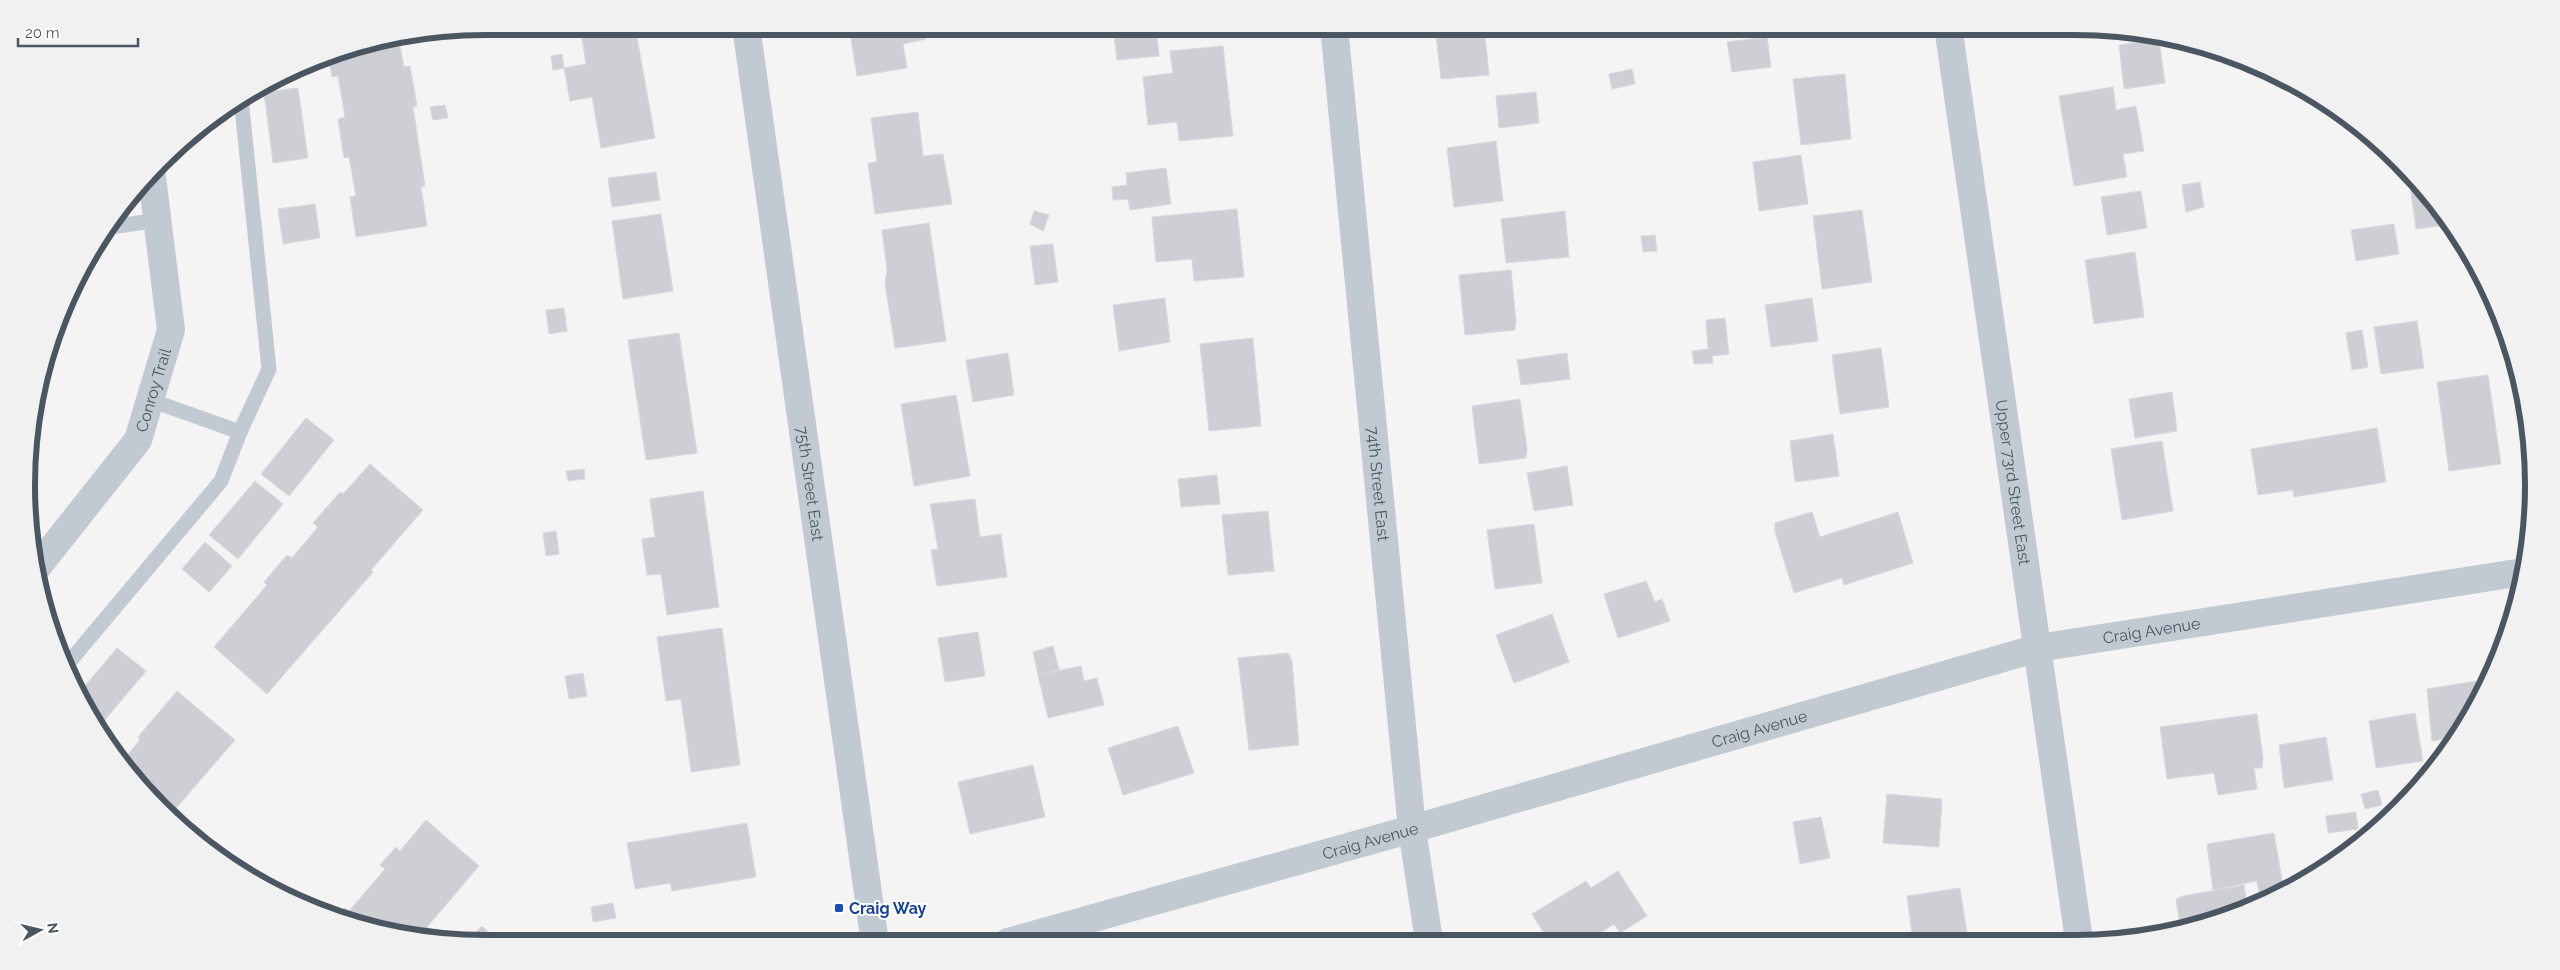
<svg xmlns="http://www.w3.org/2000/svg" width="2560" height="970" viewBox="0 0 2560 970" font-family="Raleway,sans-serif">
<style>
.building{fill:#cdcfd5;stroke:#d7d9de}
.lines{fill:none;stroke-linecap:round;stroke-linejoin:round}
.lane{stroke:#c1cad2;stroke-width:15}
.street{stroke:#c1cad2;stroke-width:28}
.transit-dot{fill:#1a4fb4;stroke:#fff;stroke-width:2}
.labels{text-anchor:middle;dominant-baseline:central;stroke-width:4;stroke-linejoin:round;paint-order:stroke}
.street-label{font-size:16px;fill:#4a5661;stroke:#fff}
.transit-label{font-size:16px;font-weight:bold;fill:#164399;stroke:#fff;text-anchor:start}
.rim{fill:none;stroke:#4a5661;stroke-width:6}
</style>
<rect width="100%" height="100%" fill="#f5f3f3"/>
<g class="building">
<path d="M580 26H635L655 138 601 148 592 97 570 101 564 68 586 64Z"/>
<path d="M849 26H924L926 39 903 44 907 68 857 76Z"/>
<path d="M1113 26H1156L1159 56 1117 60Z"/>
<path d="M1435 26H1484L1489 75 1441 79Z"/>
<path d="M2053 26H2075L2091 28 2054 35Z"/>
<path d="M1767 37 1771 67 1732 72 1727 42Z"/>
<path d="M2159 39 2165 83 2124 89 2119 45Z"/>
<path d="M399 40 404 67 410 66 417 106 413 107 425 186 421 187 427 226 356 237 350 197 356 196 349 157 344 158 338 119 345 117 338 76 332 77 329 55 337 51Z"/>
<path d="M1223 46 1233 136 1179 141 1177 122 1148 125 1143 77 1173 73 1170 51Z"/>
<path d="M562 54 564 68 553 70 551 56Z"/>
<path d="M1632 69 1635 84 1612 89 1609 74Z"/>
<path d="M295 70 296 78 268 82Z"/>
<path d="M1845 74 1851 139 1801 145 1793 79Z"/>
<path d="M2113 87 2116 110 2136 106 2144 151 2123 154 2127 177 2074 186 2059 96Z"/>
<path d="M298 88 308 158 273 163 264 92Z"/>
<path d="M1536 92 1539 123 1499 128 1496 96Z"/>
<path d="M445 105 448 118 433 120 430 107Z"/>
<path d="M918 112 923 156 943 154 952 204 875 214 868 163 877 162 871 118Z"/>
<path d="M2342 113 2354 121 2359 125 2344 128Z"/>
<path d="M1496 141 1503 201 1454 207 1447 148Z"/>
<path d="M1801 155 1808 204 1759 211 1753 162Z"/>
<path d="M1166 168 1171 204 1130 210 1128 199 1113 200 1112 187 1127 185 1126 173Z"/>
<path d="M2408 171 2420 183 2445 218 2446 225 2416 229Z"/>
<path d="M656 172 660 200 612 207 608 178Z"/>
<path d="M2200 182 2204 207 2186 212 2182 185Z"/>
<path d="M2141 191 2147 228 2107 235 2101 197Z"/>
<path d="M315 204 320 238 283 244 278 209Z"/>
<path d="M1237 209 1244 277 1194 281 1192 259 1156 262 1152 217Z"/>
<path d="M1862 210 1872 282 1822 289 1813 216Z"/>
<path d="M1034 211 1049 215 1043 231 1030 224Z"/>
<path d="M1565 211 1569 257 1506 263 1501 219Z"/>
<path d="M661 214 673 291 623 299 612 221Z"/>
<path d="M929 223 946 341 895 348 885 283 887 270 882 230Z"/>
<path d="M2394 224 2399 254 2356 261 2351 230Z"/>
<path d="M1655 235 1657 251 1643 252 1641 236Z"/>
<path d="M1053 244 1058 282 1035 285 1030 246Z"/>
<path d="M2135 252 2144 317 2094 324 2085 260Z"/>
<path d="M1511 270 1516 321 1515 330 1465 335 1459 275Z"/>
<path d="M1165 298 1170 342 1119 351 1113 305Z"/>
<path d="M1812 298 1818 341 1771 347 1765 305Z"/>
<path d="M564 308 567 331 549 334 546 310Z"/>
<path d="M1725 318 1729 354 1712 356 1713 363 1694 364 1692 351 1708 349 1706 320Z"/>
<path d="M2417 321 2424 368 2381 374 2374 327Z"/>
<path d="M2362 330 2368 367 2352 370 2346 333Z"/>
<path d="M679 333 697 453 646 460 628 340Z"/>
<path d="M1253 338 1261 426 1209 431 1200 344Z"/>
<path d="M1881 348 1889 407 1840 414 1832 355Z"/>
<path d="M1008 353 1014 395 973 402 966 360Z"/>
<path d="M1567 353 1570 379 1521 385 1517 360Z"/>
<path d="M2488 375 2501 464 2449 471 2437 382Z"/>
<path d="M2172 392 2177 431 2135 438 2129 399Z"/>
<path d="M956 395 970 476 914 486 901 404Z"/>
<path d="M1520 399 1527 449 1526 458 1479 464 1472 406Z"/>
<path d="M306 418 334 440 289 496 261 474Z"/>
<path d="M2377 428 2386 482 2294 497 2293 490 2258 495 2251 449Z"/>
<path d="M1833 434 1839 476 1795 482 1790 441Z"/>
<path d="M2162 441 2173 511 2122 520 2111 449Z"/>
<path d="M370 464 423 510 371 570 373 572 267 694 214 647 267 585 264 582 287 555 292 558 318 527 313 523 340 492 343 494Z"/>
<path d="M1567 466 1573 505 1534 511 1527 473Z"/>
<path d="M584 469 585 479 568 481 566 471Z"/>
<path d="M1217 475 1220 504 1181 507 1178 479Z"/>
<path d="M255 481 283 504 238 559 209 535Z"/>
<path d="M703 491 719 607 667 615 661 574 647 575 642 539 655 537 650 499Z"/>
<path d="M975 499 980 537 1001 534 1007 577 937 586 931 550 938 549 930 504Z"/>
<path d="M1268 511 1274 571 1228 575 1222 515Z"/>
<path d="M1812 512 1820 537 1898 512 1913 563 1844 585 1842 578 1794 593 1775 532V523Z"/>
<path d="M1534 524 1542 583 1495 589 1487 530Z"/>
<path d="M556 531 559 554 546 556 543 533Z"/>
<path d="M205 542 232 566 209 592 182 569Z"/>
<path d="M1646 581 1655 602 1662 599 1670 621 1618 638 1604 594Z"/>
<path d="M1552 614 1569 662 1514 683 1496 635Z"/>
<path d="M722 628 740 765 691 772 681 699 666 701 657 637Z"/>
<path d="M978 632 985 676 945 682 938 638Z"/>
<path d="M1053 646 1059 670 1038 675 1033 652Z"/>
<path d="M117 648 146 671 99 727 79 693Z"/>
<path d="M1288 653 1292 661 1299 745 1249 750 1238 658Z"/>
<path d="M1081 666 1084 681 1097 678 1104 705 1048 718 1038 675Z"/>
<path d="M583 673 587 696 569 699 565 676Z"/>
<path d="M2483 680 2458 737 2432 741 2427 689Z"/>
<path d="M177 691 235 740 172 813 123 760 140 740 138 737Z"/>
<path d="M2415 713 2423 761 2376 768 2369 721Z"/>
<path d="M2257 714 2263 758 2262 768H2254L2257 789 2218 795 2214 773 2167 779 2160 727Z"/>
<path d="M1178 726 1194 773 1123 795 1108 748Z"/>
<path d="M2326 737 2333 780 2284 788 2279 745Z"/>
<path d="M1033 765 1045 817 970 834 958 782Z"/>
<path d="M2378 790 2382 805 2365 809 2361 794Z"/>
<path d="M1887 794 1942 799 1939 847 1883 843Z"/>
<path d="M2356 812 2358 829 2328 833 2326 816Z"/>
<path d="M1821 817 1830 858 1800 864 1793 822Z"/>
<path d="M426 820 479 866 427 927 429 929 423 936 366 928 338 917 345 908 349 911 385 869 380 865 396 847 400 851Z"/>
<path d="M747 823 756 877 672 891 670 883 635 889 627 843Z"/>
<path d="M2274 833 2284 892 2260 897 2257 881 2213 890 2207 844Z"/>
<path d="M1618 871 1647 916 1620 933 1614 924 1588 941H1549L1532 914 1586 881 1591 888Z"/>
<path d="M2244 885 2247 906 2180 926 2176 899 2183 896Z"/>
<path d="M1960 888 1968 940H1898V936L1912 934 1907 896Z"/>
<path d="M613 903 616 918 593 922 591 907Z"/>
<path d="M482 926 501 944 467 941Z"/>
</g>
<g class="lines">
<g class="lane">
<path d="M111 227 158 220"/>
<path d="M150 400 240 432 269 369 241 98"/>
<path d="M65 667 221 481 240 432"/>
</g>
<g class="street">
<path id="s1" d="M746 26 875 943"/>
<path id="s2" d="M1334 26 1412 829 1429 941"/>
<path id="s3" d="M1948 26 2079 940"/>
<path id="s4" d="M35 570 138 440 171 330 152 177"/>
<path id="s5" d="M1008 942 1412 829 2038 648 2523 572"/>
</g>
</g>
<rect class="transit-dot" x="834" y="903" width="10" height="10" rx="2.5"/>
<g class="labels">
<g class="street-label">
<text stroke="none"><textPath href="#s4" startOffset="218">Conroy Trail</textPath></text>
<text stroke="none"><textPath href="#s3" startOffset="461">Upper 73rd Street East</textPath></text>
<text stroke="none"><textPath href="#s2" startOffset="460">74th Street East</textPath></text>
<text stroke="none"><textPath href="#s1" startOffset="462">75th Street East</textPath></text>
<text stroke="none"><textPath href="#s5" startOffset="1186">Craig Avenue</textPath></text>
<text stroke="none"><textPath href="#s5" startOffset="781">Craig Avenue</textPath></text>
<text stroke="none"><textPath href="#s5" startOffset="376">Craig Avenue</textPath></text>
</g>
<g class="transit-label">
<text x="849" y="908">Craig Way</text>
</g>
</g>
<path d="M0 0H2560V970H0ZM485 35H2075A450 450 0 0 1 2525 485V485A450 450 0 0 1 2075 935H485A450 450 0 0 1 35 485V485A450 450 0 0 1 485 35Z" fill="#f1f1f2" fill-rule="evenodd"/>
<path class="rim" d="M485 35H2075A450 450 0 0 1 2525 485V485A450 450 0 0 1 2075 935H485A450 450 0 0 1 35 485V485A450 450 0 0 1 485 35Z"/>
<g transform="translate(40 930) rotate(82)" stroke="#ffffff" stroke-width="4" paint-order="stroke">
<path d="M0-4L9 19L0 12L-9 19Z" fill="#4a5661"/>
<text y="-8" font-size="14" font-weight="bold" text-anchor="middle" fill="#4a5661">N</text>
</g>
<path d="M18 38v8h120v-8" fill="none" stroke="#4a5661" stroke-width="2.5"/>
<text x="25" y="38" font-size="15" fill="#4a5661" stroke="#ffffff" stroke-width="4" paint-order="stroke">20 m</text>
</svg>
